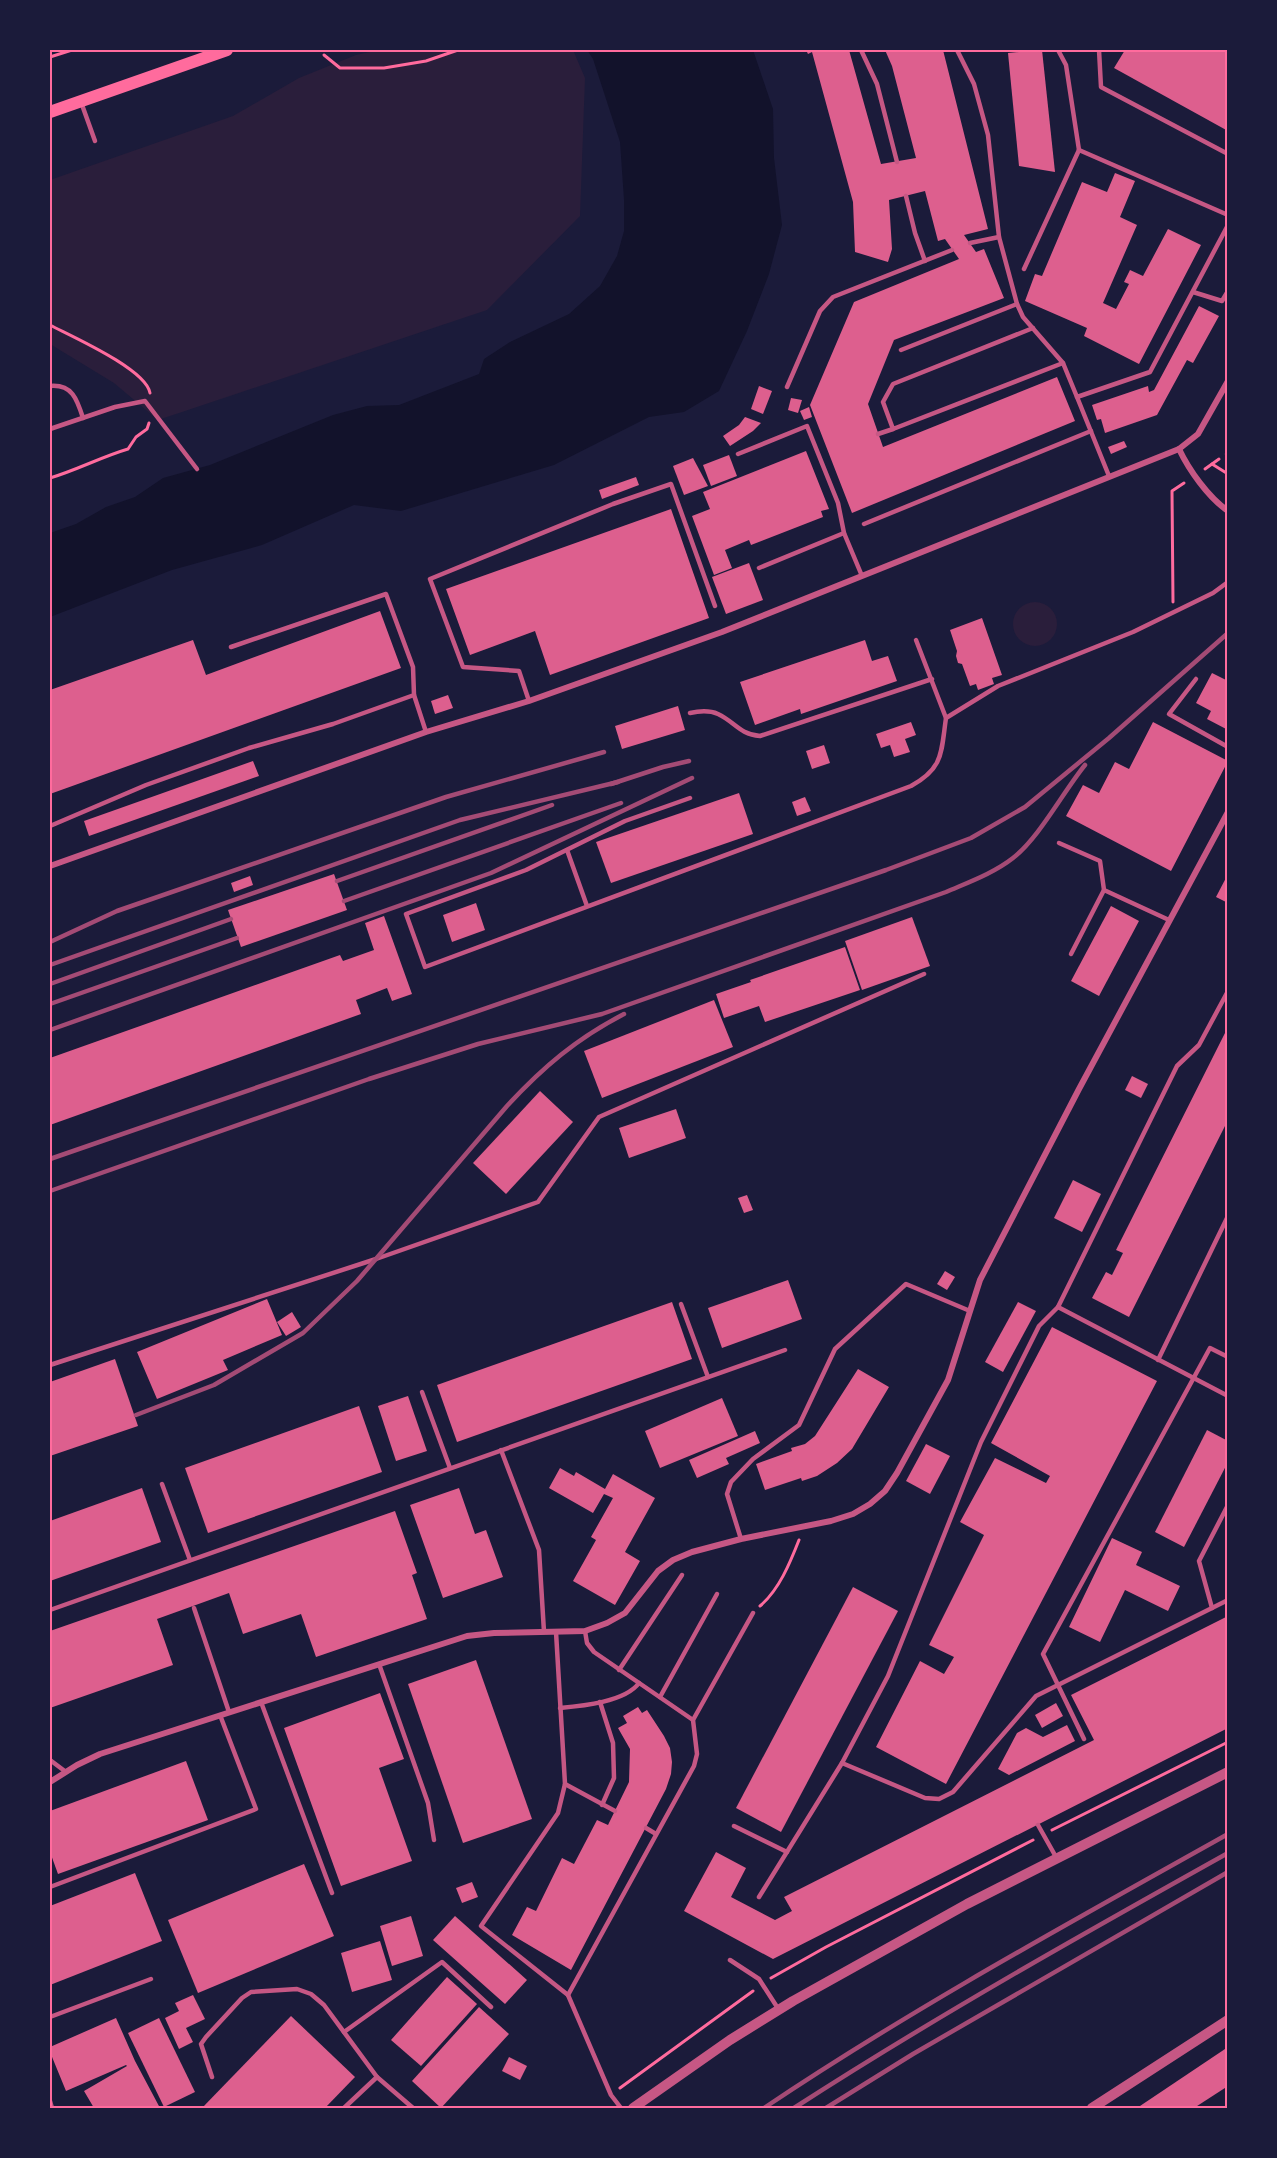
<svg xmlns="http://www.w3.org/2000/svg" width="1277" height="2158" viewBox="0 0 1277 2158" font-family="'Work Sans',sans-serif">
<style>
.green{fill:#2a1e3b}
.water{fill:#12122b}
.building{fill:#dd5f8e}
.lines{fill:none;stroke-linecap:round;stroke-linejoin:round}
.path{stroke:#ff6b9d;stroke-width:3}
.service{stroke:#c65784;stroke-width:4.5}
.minor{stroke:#c65784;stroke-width:6}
.tertiary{stroke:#c65784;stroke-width:10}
.secondary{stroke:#ff6b9d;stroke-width:12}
.rail{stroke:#a44b75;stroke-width:4.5}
.neatline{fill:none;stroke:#ff6b9d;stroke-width:2}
</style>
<rect width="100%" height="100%" fill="#1b1b3a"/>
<g class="green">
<path d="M379 50H573L585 78 580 216 487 310 158 420 114 383 50 344V180L233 116 299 78 356 55Z"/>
<circle cx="1035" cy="624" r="22"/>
</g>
<path class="water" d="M587 50H753L773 109 774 158 782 225 769 274 747 331 719 391 684 412 649 417 554 465 401 511 354 505 262 545 172 570 50 617V533L76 524 106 507 135 497 163 478 210 465 333 415 367 406 399 405 479 374 484 359 510 342 569 314 600 286 617 256 624 231V200L620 142 593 59Z"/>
<g class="building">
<path d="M806 50H849L881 164 916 158 892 66 885 50H943L988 229 964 235 976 252 984 249 1004 298 894 340 868 404 883 447 1057 377 1075 421 852 513 810 405 854 302 959 259 945 239 938 241 925 191 889 200 892 249 888 262 855 252 853 202 812 52 808 54Z"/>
<path d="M1042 50 1055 172 1019 166 1008 53Z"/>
<path d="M1125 50H1228V131L1114 68Z"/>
<path d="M1115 173 1135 181 1120 217 1137 225 1103 303 1116 309 1129 284 1124 282 1130 270 1143 276 1168 229 1201 245 1139 364 1084 336 1087 328 1025 301 1035 274 1042 276 1082 182 1107 192Z"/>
<path d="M1199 306 1219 316 1193 363 1187 360 1157 415 1105 433 1101 419 1097 420 1092 405 1148 386 1149 392 1154 390Z"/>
<path d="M759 386 772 391 763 414 751 409Z"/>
<path d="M791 398 802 400 798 413 788 410Z"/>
<path d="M809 407 812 417 804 420 800 411Z"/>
<path d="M745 417 761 423 753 431 730 446 723 436 739 425Z"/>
<path d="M1124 441 1127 447 1111 454 1108 447Z"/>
<path d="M806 451 829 509 821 511 823 517 751 545 749 540 725 550 732 568 714 575 692 516 710 509 703 492Z"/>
<path d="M729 455 737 476 711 486 703 465Z"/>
<path d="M693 458 708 486 684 495 673 466Z"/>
<path d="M636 477 639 485 602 499 599 490Z"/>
<path d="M671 509 709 618 550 675 535 631 470 655 446 589Z"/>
<path d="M749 563 763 600 726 614 712 577Z"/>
<path d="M380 611 401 668 50 794V690L193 640 206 675Z"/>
<path d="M982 618 1002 675 992 678 994 684 978 690 976 684 970 686 962 664 958 663 956 656 957 651 950 630Z"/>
<path d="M865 640 872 661 888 656 897 681 801 714 800 709 755 725 740 682Z"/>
<path d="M1212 673 1228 681V730L1207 719 1211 711 1196 703Z"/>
<path d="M448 695 453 708 435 714 431 701Z"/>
<path d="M678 706 685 730 622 749 615 726Z"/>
<path d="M911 722 916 735 905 739 910 752 894 757 890 745 881 748 876 734Z"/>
<path d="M1153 722 1228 761 1171 871 1066 816 1083 785 1099 793 1115 762 1129 769Z"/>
<path d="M824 745 830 763 812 769 806 751Z"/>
<path d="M253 761 259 776 89 836 84 821Z"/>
<path d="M739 793 753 834 611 883 596 842Z"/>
<path d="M805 797 811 811 797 816 792 802Z"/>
<path d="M334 874 347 910 241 947 228 910Z"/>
<path d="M1228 874V903L1216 897Z"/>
<path d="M250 876 253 885 234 892 231 883Z"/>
<path d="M476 903 485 930 452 942 443 915Z"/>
<path d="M1111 906 1139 921 1099 996 1071 981Z"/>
<path d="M384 916 412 994 392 1001 387 988 356 1000 361 1014 50 1125V1058L340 955 343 961 374 950 365 923Z"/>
<path d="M912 917 930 966 862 990 845 941Z"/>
<path d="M845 947 860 990 765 1022 759 1006 724 1018 716 994 751 982 750 980Z"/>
<path d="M714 1000 733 1047 602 1098 584 1051Z"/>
<path d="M1228 1027V1120L1129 1317 1092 1298 1106 1272 1112 1275 1123 1253 1116 1250Z"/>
<path d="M1132 1076 1148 1084 1141 1098 1125 1090Z"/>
<path d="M540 1091 573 1122 506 1194 473 1163Z"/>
<path d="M676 1109 686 1138 629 1158 619 1128Z"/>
<path d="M1073 1180 1101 1194 1082 1232 1054 1218Z"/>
<path d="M747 1195 753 1210 744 1213 738 1198Z"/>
<path d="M945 1271 955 1277 947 1290 937 1284Z"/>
<path d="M788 1280 802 1319 722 1348 708 1308Z"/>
<path d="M267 1299 282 1335 223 1360 228 1370 157 1399 137 1352Z"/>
<path d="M672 1302 692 1359 457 1442 437 1385Z"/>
<path d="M1018 1302 1036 1311 1003 1372 985 1362Z"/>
<path d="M292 1312 301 1327 286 1336 277 1322Z"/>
<path d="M1052 1327 1157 1381 946 1784 876 1747 920 1661 944 1674 954 1657 929 1645 984 1535 960 1522 995 1458 1046 1483 1050 1476 991 1443Z"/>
<path d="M115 1359 138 1426 50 1456V1382Z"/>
<path d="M858 1369 889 1387 852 1449 837 1463 817 1476 802 1481 801 1478 765 1490 756 1464 792 1451 791 1448 805 1444 815 1436Z"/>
<path d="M408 1396 427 1451 396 1461 378 1406Z"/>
<path d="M722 1398 738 1436 660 1468 645 1431Z"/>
<path d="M359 1406 382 1472 208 1533 185 1468Z"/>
<path d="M1207 1430 1228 1441V1462L1184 1547 1155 1532Z"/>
<path d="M755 1431 760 1443 726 1458 729 1464 697 1478 689 1460Z"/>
<path d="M926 1444 950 1456 930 1494 906 1481Z"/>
<path d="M560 1468 574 1476 576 1472 605 1489 613 1474 655 1498 625 1552 640 1561 615 1605 573 1581 596 1540 591 1537 613 1498 604 1494 593 1513 549 1488Z"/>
<path d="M142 1488 161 1542 50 1581V1521Z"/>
<path d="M459 1488 475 1534 486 1530 503 1577 443 1598 410 1505Z"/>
<path d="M395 1511 417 1573 412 1575 427 1619 316 1657 301 1614 243 1634 229 1593 157 1619 173 1665 50 1708V1631Z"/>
<path d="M1112 1538 1142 1552 1136 1565 1180 1586 1168 1611 1125 1590 1100 1642 1069 1627Z"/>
<path d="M853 1587 898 1611 781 1832 736 1808Z"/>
<path d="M1228 1616V1728L773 1959 684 1911 716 1852 746 1868 731 1897 775 1920 792 1911 784 1897 1094 1740 1071 1695Z"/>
<path d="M476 1660 532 1819 463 1843 408 1684Z"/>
<path d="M380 1693 404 1759 379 1768 412 1861 341 1886 284 1728Z"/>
<path d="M1056 1703 1063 1716 1042 1728 1035 1715Z"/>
<path d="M638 1707 642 1713 647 1710 664 1736 670 1748 672 1762 671 1774 666 1789 571 1970 512 1935 527 1907 536 1911 562 1858 574 1864 597 1820 608 1825 629 1782 630 1749 618 1728 627 1723 623 1716Z"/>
<path d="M1067 1725 1075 1741 1009 1775 998 1769 1017 1733 1026 1728 1043 1737Z"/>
<path d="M186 1761 208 1820 58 1874 50 1852V1811Z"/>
<path d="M304 1864 334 1936 198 1993 168 1920Z"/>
<path d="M135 1873 162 1941 50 1985V1906Z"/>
<path d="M472 1882 478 1897 462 1903 456 1888Z"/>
<path d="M411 1916 423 1956 392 1966 380 1926Z"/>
<path d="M455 1916 527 1980 505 2004 433 1940Z"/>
<path d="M380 1941 392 1980 352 1992 341 1953Z"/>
<path d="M447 1977 477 2004 421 2066 391 2040Z"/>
<path d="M193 1995 205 2019 186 2028 193 2042 179 2049 165 2018 179 2011 175 2003Z"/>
<path d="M479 2007 509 2034 441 2108 412 2081Z"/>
<path d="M291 2016 355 2077 325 2108H202Z"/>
<path d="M116 2018 135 2061 160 2108H94L84 2091 127 2066 126 2065 66 2091 50 2052V2047Z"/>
<path d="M159 2018 195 2092 164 2107 128 2033Z"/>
<path d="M1228 2047V2086L1194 2108H1137Z"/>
<path d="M509 2057 527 2066 520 2080 502 2071Z"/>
</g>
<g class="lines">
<g class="path">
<path d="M324 55 340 68H384L426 61 458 50"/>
<path d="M50 57 72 50"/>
<path d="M50 325C71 336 146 369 150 393"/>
<path d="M1212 464 1228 474"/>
<path d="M1205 469 1219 459"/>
<path d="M50 478C77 470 101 457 128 449L136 437 147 429 149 423"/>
<path d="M1173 602 1172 491 1184 483"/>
<path d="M760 1606C779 1590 790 1563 799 1540"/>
<path d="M1052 1830 1228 1742"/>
<path d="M771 1978 826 1947 1033 1840"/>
<path d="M620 2088 753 1991"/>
</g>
<g class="service">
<path d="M861 50 877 84 897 162"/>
<path d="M957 50 974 84 988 135 999 237 1017 304 1023 317 1063 363 1077 397"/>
<path d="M1058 50 1066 65 1079 150 1228 215"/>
<path d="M1099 50 1101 87 1228 154"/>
<path d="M81 102 95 141"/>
<path d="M906 196 915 233 925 261"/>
<path d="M970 243 999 237"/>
<path d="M1024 269 1079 150"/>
<path d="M1193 292 1222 301 1228 291"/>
<path d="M1033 328 893 384 883 402 893 429 1063 363"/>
<path d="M901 350 1017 304"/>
<path d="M50 386C72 384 77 399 83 418"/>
<path d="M787 387 820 311 833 297 952 250"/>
<path d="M50 429 115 407 145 401 197 469"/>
<path d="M878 434 893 429"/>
<path d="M738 454 807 426 838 503 844 533 862 576"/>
<path d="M1227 454H1228"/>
<path d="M1109 476 1077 397 1150 372 1228 225"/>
<path d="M864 524 1091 431"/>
<path d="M759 568 844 533"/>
<path d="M916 640 946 718"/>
<path d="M1196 679 1169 714 1228 747"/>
<path d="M414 695 426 732"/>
<path d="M529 701 519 671 463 667 430 579 613 504 671 484 715 606"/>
<path d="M690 713C699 711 709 710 718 714 735 722 739 734 760 736L932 679"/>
<path d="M690 798 625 821 526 870 406 914 425 967 911 786C944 768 941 752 946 718L998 686 1133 632 1213 593 1228 582"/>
<path d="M50 826 146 785 249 748 333 724 414 695 413 667 386 594 231 647"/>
<path d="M1059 843 1100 861 1104 890 1169 920"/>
<path d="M567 850 587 906"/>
<path d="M1071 954 1104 890"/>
<path d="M681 1304 708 1377"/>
<path d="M1058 1307 1228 1396"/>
<path d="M1158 1360 1228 1216"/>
<path d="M50 1365 376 1259 538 1202 599 1117 924 974"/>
<path d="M422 1392 450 1468"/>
<path d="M501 1450 539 1550 544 1632"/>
<path d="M162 1484 190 1560"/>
<path d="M741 1539 727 1494 731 1482 753 1459 799 1425 835 1349 906 1284 970 1311"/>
<path d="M194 1608 229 1712"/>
<path d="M1212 1608 1199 1561 1228 1505"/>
<path d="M50 1610 785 1350"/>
<path d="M585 1631 587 1643 594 1652 693 1720"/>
<path d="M556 1632 565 1784 558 1813 481 1926 568 1995"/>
<path d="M379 1664 428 1803 434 1840"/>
<path d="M619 1670 682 1575"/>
<path d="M660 1697 717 1594"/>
<path d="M261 1702 332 1893"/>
<path d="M600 1702 613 1743 614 1778 602 1805"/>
<path d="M560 1708C582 1706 625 1702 639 1683"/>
<path d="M1084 1739 1043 1654 1210 1348 1228 1357"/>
<path d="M50 1760 66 1772"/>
<path d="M842 1763 925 1798 939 1799 953 1792 1036 1696 1228 1600"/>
<path d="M565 1784 615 1811"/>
<path d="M1038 1825 1056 1857"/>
<path d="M734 1826 787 1852"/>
<path d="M646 1828 656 1834"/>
<path d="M50 1887 256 1809 220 1715"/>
<path d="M759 1897 842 1763 888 1676 981 1442 1039 1326 1058 1307 1177 1066 1199 1045 1228 991"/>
<path d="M730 1960 759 1979 779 2010"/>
<path d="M50 2017 151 1979"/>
<path d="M344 2032 442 1962 491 2007"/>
<path d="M212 2077 201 2044 206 2037 242 1998 251 1992 297 1989 311 1994 324 2005 377 2077 413 2108"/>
<path d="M50 2101 52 2108"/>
<path d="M344 2108 377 2077"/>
<path d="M621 2108 611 2095 568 1995 694 1766 697 1754 693 1720 753 1613"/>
</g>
<g class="minor">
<path d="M1179 449C1189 470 1208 497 1228 511"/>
<path d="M50 866 426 732 529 701 722 632 1179 449 1198 434 1228 381"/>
<path d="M50 1782 77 1765 100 1754 467 1636 494 1633 585 1631 607 1623 625 1613 658 1571 673 1560 692 1552 741 1539 831 1521 853 1514 870 1504 885 1491 897 1473 948 1380 980 1280 1079 1089 1228 812"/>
</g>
<g class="tertiary">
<path d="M633 2108 730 2040 793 2001 967 1904 1228 1772"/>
<path d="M1092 2108 1228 2020"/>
</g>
<path class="secondary" d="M50 112 227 50"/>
<g class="rail">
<path d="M611 784 663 767 689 761"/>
<path d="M337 881 552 805"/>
<path d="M344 901 621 803"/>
<path d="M50 942 117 911 446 797 604 752"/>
<path d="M50 965 460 820 618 782"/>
<path d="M50 984 231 919"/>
<path d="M50 1004 237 938"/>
<path d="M50 1030 491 873 692 778"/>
<path d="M50 1159 886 870 971 838 1025 807 1109 738 1228 633"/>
<path d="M50 1191 369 1079 478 1044 602 1014 946 892C969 882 994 873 1013 858 1039 838 1063 792 1085 765"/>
<path d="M136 1415 214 1385 303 1333 357 1281 507 1106C543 1067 576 1039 624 1014"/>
<path d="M764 2108C913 2008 1071 1922 1228 1834"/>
<path d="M794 2108C935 2017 1081 1935 1228 1853"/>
<path d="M826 2108 913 2054 1228 1872"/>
</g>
</g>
<rect width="1277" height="2158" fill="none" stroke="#1b1b3a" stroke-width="102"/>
<rect x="51" y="51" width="1175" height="2056" class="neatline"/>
</svg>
